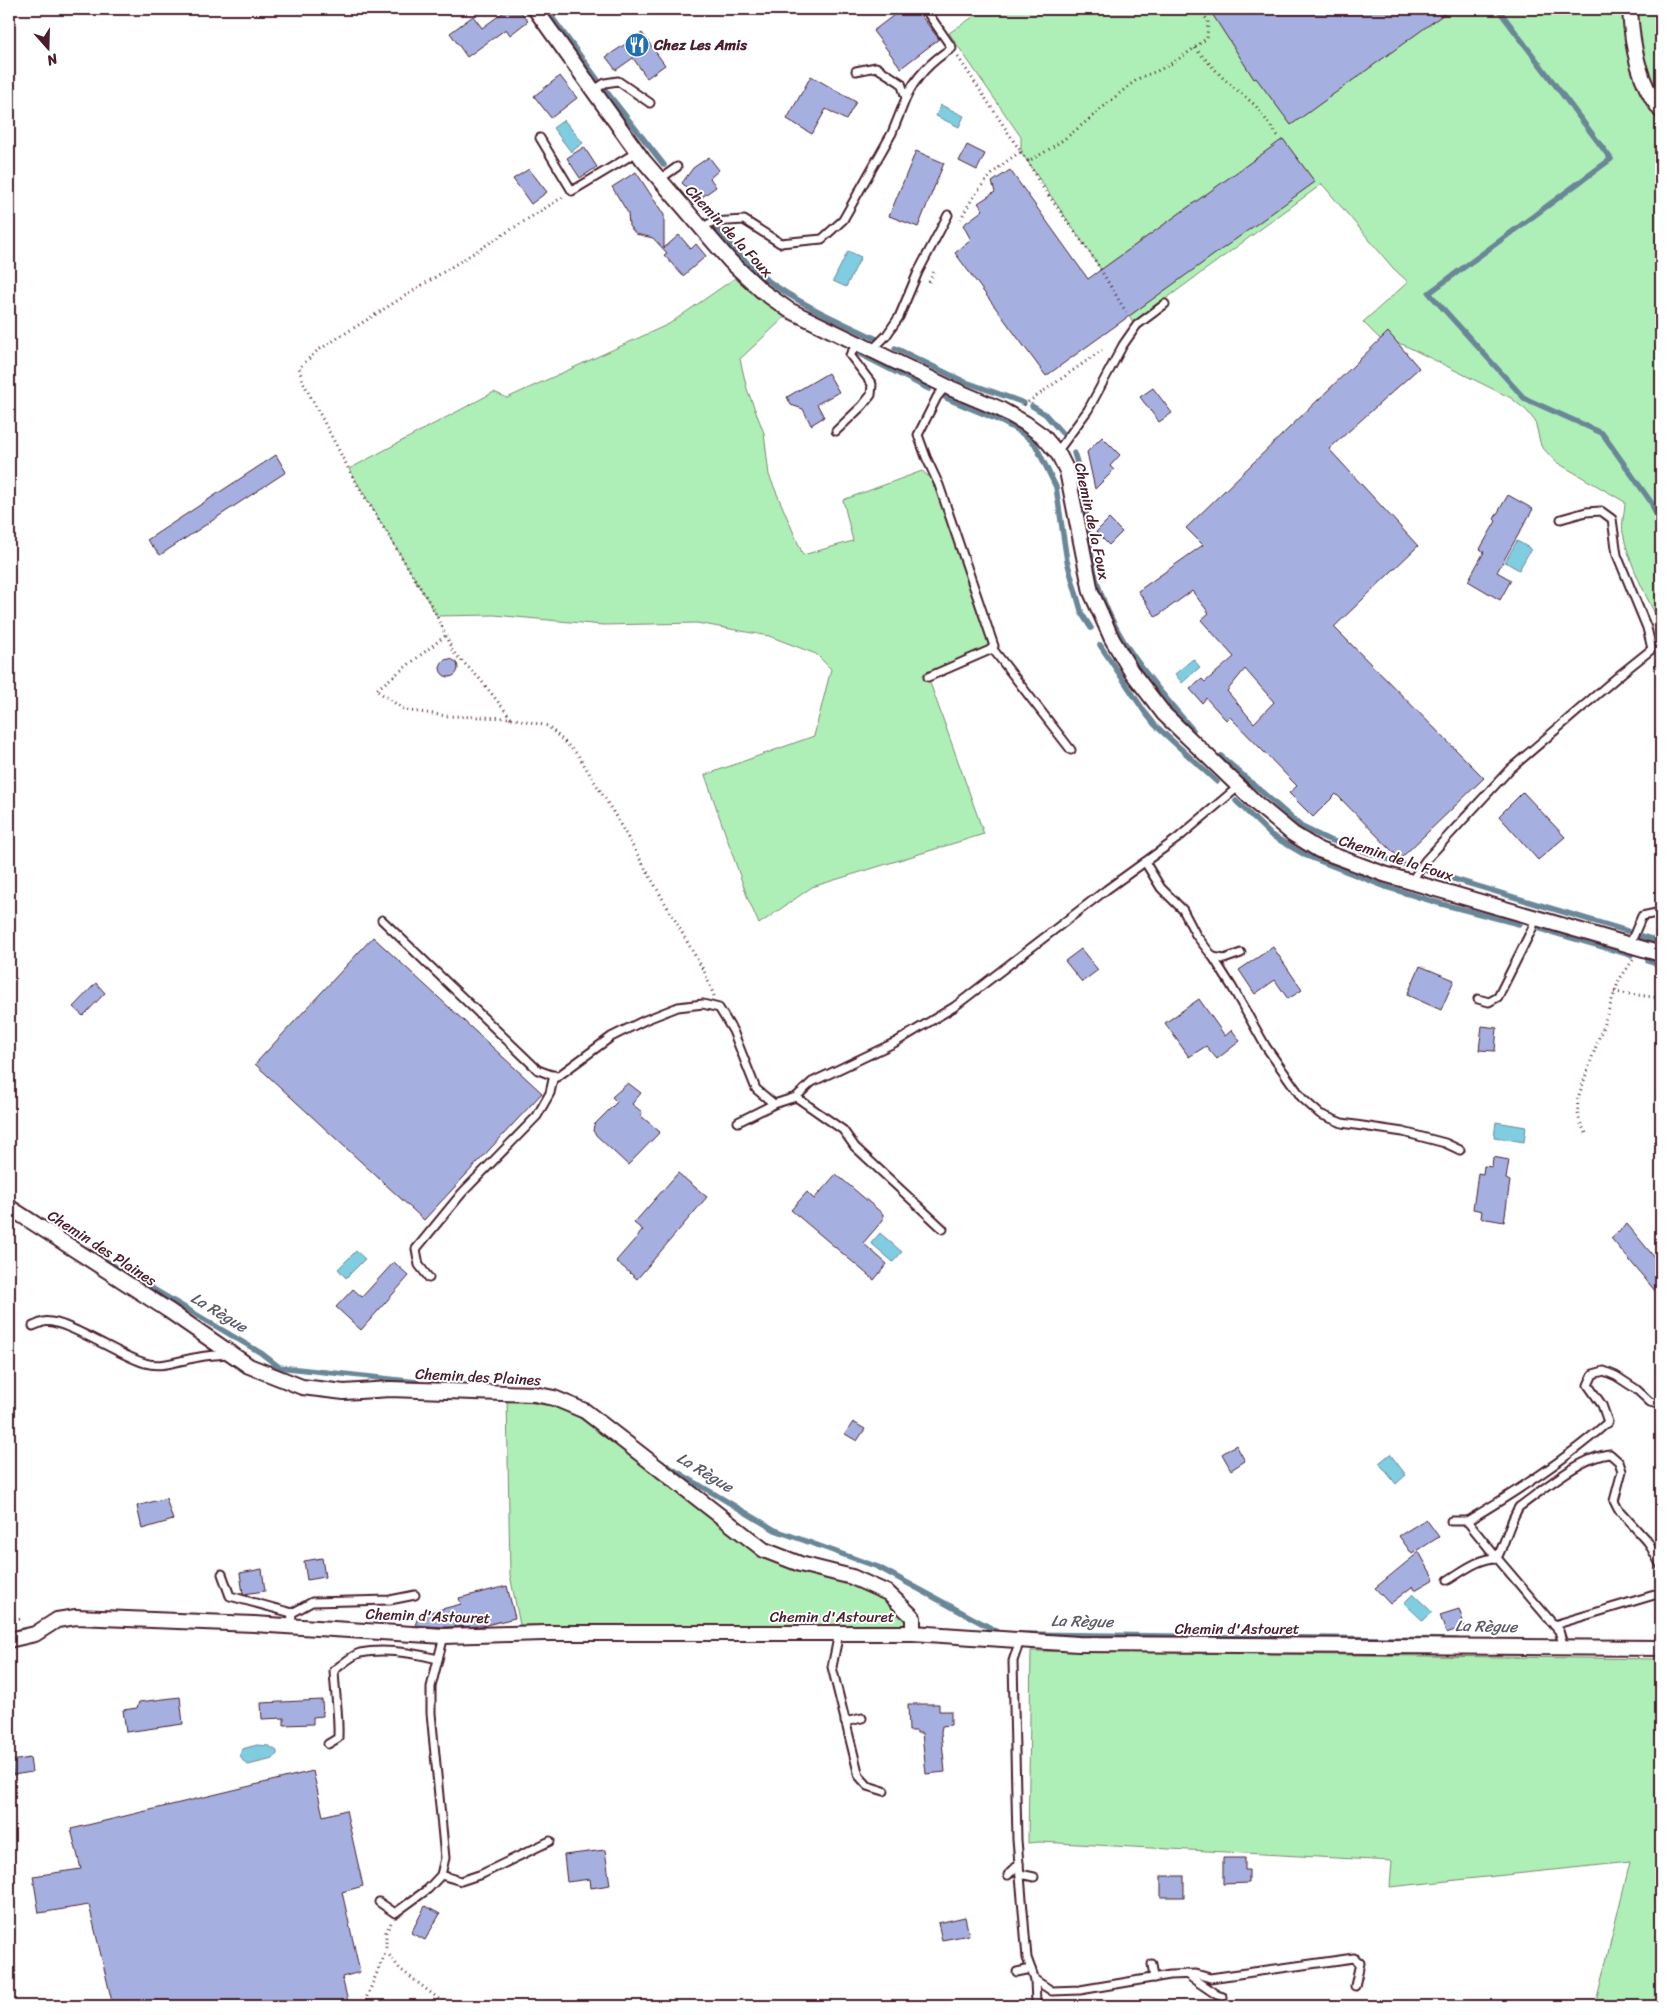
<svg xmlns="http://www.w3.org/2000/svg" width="1670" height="2015" viewBox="0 0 1670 2015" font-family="Sriracha,sans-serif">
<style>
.green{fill:#aeefb7;stroke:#7c8771}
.water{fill:#80cce0;stroke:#6a8798}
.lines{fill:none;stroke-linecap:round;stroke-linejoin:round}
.stream{stroke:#6a8798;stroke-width:5.5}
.building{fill:#a5b0e0;stroke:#4a1f2b;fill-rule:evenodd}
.service-casing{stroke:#4a1f2b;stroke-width:11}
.minor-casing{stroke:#4a1f2b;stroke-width:18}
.path{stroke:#4a1f2b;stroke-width:3;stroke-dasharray:1 4;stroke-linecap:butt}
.service{stroke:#fff;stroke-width:7}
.minor{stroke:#fff;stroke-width:14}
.labels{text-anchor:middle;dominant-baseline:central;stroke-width:4;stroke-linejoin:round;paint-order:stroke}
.poi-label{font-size:15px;font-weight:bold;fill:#4a1f2b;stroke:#fff;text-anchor:start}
.street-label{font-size:15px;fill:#4a1f2b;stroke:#fff}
.water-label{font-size:16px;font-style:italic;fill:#5d5c6a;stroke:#fff}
</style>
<rect width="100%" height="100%" fill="#fff"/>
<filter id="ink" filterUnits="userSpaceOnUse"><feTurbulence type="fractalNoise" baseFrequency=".02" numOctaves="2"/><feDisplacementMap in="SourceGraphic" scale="10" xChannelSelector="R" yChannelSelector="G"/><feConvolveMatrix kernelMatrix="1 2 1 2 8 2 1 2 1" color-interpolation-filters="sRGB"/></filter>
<g filter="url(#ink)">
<g class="green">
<path d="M985 9H1661V625C1648 601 1628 561 1623 533 1621 524 1625 511 1625 502L1556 462 1541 446 1535 421 1527 411 1511 398 1404 345 1379 338 1363 322 1408 282 1393 268 1322 184 1133 323 1100 268 1021 152V137L949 33Z"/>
<path d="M735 278 750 291 786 316 740 359 747 389 764 433 769 475 803 555 853 541 843 500 922 471 939 485 994 646 928 677 984 834 812 887 759 924 748 899 705 775 814 736 831 669 816 654 769 636 697 623 603 625 494 615 437 616 349 469 494 392 507 398 669 324Z"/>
<path d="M507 1399 558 1407 574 1414 764 1557 847 1582 883 1598 900 1611 907 1625H520L510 1575Z"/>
<path d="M1031 1651 1661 1659V2006H1595L1630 1862 1390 1887 1392 1861 1040 1842 1028 1843Z"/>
</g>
<g class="water">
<path d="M941 105 964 116 959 127 936 116Z"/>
<path d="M564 120 583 143 571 152 553 128Z"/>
<path d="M848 251 861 257 846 287 833 281Z"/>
<path d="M1517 541 1531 549 1519 570 1505 562Z"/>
<path d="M1193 659 1200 667 1182 683 1175 674Z"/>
<path d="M1496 1122 1526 1127 1524 1142 1494 1137Z"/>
<path d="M880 1233 902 1252 893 1262 871 1243Z"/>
<path d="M356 1251 365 1259 346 1278 338 1269Z"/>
<path d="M1390 1454 1406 1475 1396 1484 1379 1463Z"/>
<path d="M1413 1594 1432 1612 1423 1621 1404 1603Z"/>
<path d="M257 1745 269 1746 277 1751V1754L273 1759 248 1765 243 1761 240 1755 242 1749Z"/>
</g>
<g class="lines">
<g class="stream">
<path d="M546 9 598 80"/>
<path d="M1498 9 1611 159 1429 293 1524 398 1602 433 1651 502 1661 527"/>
<path d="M606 91 664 165"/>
<path d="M715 227C730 245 745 262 763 277 797 303 838 321 877 339"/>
<path d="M895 348 963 381 1024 403"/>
<path d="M858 353 929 389"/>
<path d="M946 398C973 410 1014 423 1035 444L1056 487 1067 561 1082 614 1091 628"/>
<path d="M1032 406 1045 414 1062 433"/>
<path d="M1074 453C1087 490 1086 531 1094 569 1108 634 1152 682 1193 730"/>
<path d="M1100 645 1144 711 1155 725 1217 782"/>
<path d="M1221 756 1302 827 1327 839 1405 865"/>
<path d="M1236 801 1271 835 1307 856 1386 887 1442 904 1519 924"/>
<path d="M1427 871 1627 931"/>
<path d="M1541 929 1631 955"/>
<path d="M1641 936 1661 942"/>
<path d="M1648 961 1661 965"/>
<path d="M86 1249 261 1353 279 1367 417 1382"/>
<path d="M659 1461 775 1530 878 1567 1000 1633"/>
<path d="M1021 1634 1457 1640"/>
</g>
</g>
<g class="building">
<path d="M508 9H518L528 21 510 35 506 29 467 57 450 33 473 16 482 28Z"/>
<path d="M902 9H916L939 39 901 68 873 31Z"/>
<path d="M1209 9H1451L1291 125 1256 78 1254 79Z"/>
<path d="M642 33 665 65 647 78 633 58 616 70 606 57Z"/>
<path d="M560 76 577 98 551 118 534 96Z"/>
<path d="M811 76 856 102 846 120 826 109 812 134 787 119Z"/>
<path d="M1283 139 1315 182 1046 376 955 253 971 240 963 225 983 210 978 203 995 192 992 182 1010 170 1088 279Z"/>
<path d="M967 145 985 154 977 170 959 161Z"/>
<path d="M584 147 597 167 580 178 567 158Z"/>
<path d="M916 151 944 163 918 227 889 216Z"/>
<path d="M709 157 719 170 710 178 716 187 698 200 682 183 693 168Z"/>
<path d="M529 169 547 192 531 204 513 179Z"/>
<path d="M636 172 664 215V248L679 235 691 249 696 244 706 256 683 276 664 255 667 253 653 238 636 234 629 226 628 213 612 187Z"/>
<path d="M1388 332 1419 368 1329 449 1418 546 1334 627 1484 778 1400 859 1336 794 1313 817 1289 793 1297 786 1230 717 1226 720 1206 698 1202 703 1190 689 1202 679 1205 682 1234 657 1201 620 1209 613 1192 591 1156 617 1138 591 1203 545 1186 528ZM1245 669 1274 702 1254 723 1227 691Z"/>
<path d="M828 373 839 392 817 404 824 417 811 425 803 409 791 405 787 397Z"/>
<path d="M1153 388 1172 413 1159 422 1140 397Z"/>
<path d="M1102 437 1120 455 1110 466 1114 470 1095 489 1087 452Z"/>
<path d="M276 455 286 472 160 555 147 540Z"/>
<path d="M1508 495 1533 509 1497 572 1511 580 1500 600 1468 581 1484 552 1480 549 1496 521 1494 519Z"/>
<path d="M1109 519 1122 532 1109 545 1096 532Z"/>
<circle cx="449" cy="668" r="9"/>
<path d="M1523 792 1565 837 1538 860 1499 816Z"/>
<path d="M373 937 542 1093 424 1220 255 1064Z"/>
<path d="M1273 947 1302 990 1288 999 1275 980 1255 994 1239 970Z"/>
<path d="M1081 949 1098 970 1082 982 1065 961Z"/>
<path d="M1420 966 1454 980 1441 1010 1407 995Z"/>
<path d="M96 983 105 993 83 1016 73 1007Z"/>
<path d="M1199 999 1225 1036 1232 1030 1240 1041 1217 1059 1206 1046 1189 1057 1165 1023Z"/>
<path d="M1482 1026 1497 1028 1495 1051 1479 1050Z"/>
<path d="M628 1083 641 1093 632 1104 642 1112 641 1116 660 1132 628 1165 597 1136 593 1131 594 1125 617 1102 612 1097Z"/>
<path d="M1493 1157 1509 1160 1506 1179 1510 1181 1504 1222 1481 1218 1482 1211 1473 1209 1478 1173 1483 1174 1484 1166 1492 1167Z"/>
<path d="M678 1173 707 1197 637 1279 616 1261 643 1230 634 1223Z"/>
<path d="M836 1174 883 1214V1220L863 1243 887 1264 874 1280 791 1210 807 1192 814 1199Z"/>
<path d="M1627 1224 1655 1258 1661 1253V1298L1611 1238Z"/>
<path d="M394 1262 409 1276 361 1330 336 1307 353 1289 362 1297Z"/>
<path d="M853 1422 865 1429 857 1441 845 1434Z"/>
<path d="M1236 1445 1245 1461 1231 1470 1222 1454Z"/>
<path d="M166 1498 173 1520 142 1529 137 1506Z"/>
<path d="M1426 1519 1439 1537 1412 1554 1399 1536Z"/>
<path d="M1419 1552 1434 1579 1415 1590 1413 1586 1390 1604 1375 1588Z"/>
<path d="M322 1558 325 1577 307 1580 304 1561Z"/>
<path d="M262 1569 265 1591 243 1594 240 1573Z"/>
<path d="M507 1586 515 1618 482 1626 444 1627 415 1625 420 1613H427L461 1604 459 1598Z"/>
<path d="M1459 1609 1465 1627 1446 1633 1440 1615Z"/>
<path d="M180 1697 183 1724 126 1732 123 1710 137 1708 139 1702Z"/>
<path d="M322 1700 323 1716 313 1717V1724L284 1725V1718L262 1719 261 1703Z"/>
<path d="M908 1704H939V1711H951V1725L942 1726 941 1732 945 1772 926 1774 922 1733H917V1731H909Z"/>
<path d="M30 1758 32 1772 13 1775 11 1761Z"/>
<path d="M313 1771 323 1816 346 1810 363 1886 342 1892 360 1972 342 1977 349 2006H113L89 1905 39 1913 33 1876 81 1869 71 1829Z"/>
<path d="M605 1850 610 1885 591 1888 590 1879 567 1882 564 1855Z"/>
<path d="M1223 1858H1245V1870H1249V1883L1223 1884Z"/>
<rect x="1161" y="1876" width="23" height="21"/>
<path d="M425 1906 440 1914 425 1940 411 1933Z"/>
<path d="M965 1917 969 1935 942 1940 938 1923Z"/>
</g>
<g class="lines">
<defs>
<g id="service">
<path d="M593 91 605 83 618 81 650 103"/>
<path d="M906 98C916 76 931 61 952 48L925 9"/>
<path d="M540 138 572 191 637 152"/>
<path d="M660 179 677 167"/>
<path d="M702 228 712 222 744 220 780 243 822 239 843 220 892 133 906 98 901 83 876 67 856 71"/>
<path d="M872 350 886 336 899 317 918 272 948 215"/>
<path d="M836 431 862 406 871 395 872 384 850 355 858 343"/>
<path d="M1057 452 1088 410 1123 345 1137 325 1165 304"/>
<path d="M992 648 1071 750"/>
<path d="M928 677 990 650 994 646 939 485 926 457 918 435 937 397 946 386"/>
<path d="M1145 862 1161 888 1183 910 1196 935 1213 957 1224 959 1241 953"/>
<path d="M1411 882 1425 861 1510 769 1622 673 1652 649 1647 628 1617 555 1612 519 1601 511 1586 512 1561 519"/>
<path d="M382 920 538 1070 557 1077 611 1037 645 1020 678 1007 703 1004 719 1008 733 1031 756 1089 774 1104"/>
<path d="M1630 944 1642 916 1661 912"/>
<path d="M1213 957 1232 987 1266 1047 1302 1098 1320 1114 1342 1123 1403 1132 1445 1143 1460 1150"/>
<path d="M1478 999 1489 1002 1498 997 1532 929 1536 917"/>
<path d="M796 1097 843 1130 855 1147 943 1229"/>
<path d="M738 1122 774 1104 796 1097 812 1082 896 1042 954 1007 1106 890 1178 838 1238 787"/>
<path d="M429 1278 419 1265 416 1249 462 1193 537 1116 550 1093 554 1075"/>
<path d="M33 1326C36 1325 40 1323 43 1322 63 1317 121 1357 145 1363 162 1368 177 1361 194 1358 205 1355 217 1355 228 1354"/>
<path d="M1451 1521H1467L1497 1558C1506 1541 1509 1523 1519 1507 1543 1490 1582 1456 1610 1454L1619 1462 1622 1471 1614 1501 1618 1509 1648 1542 1661 1566"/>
<path d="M1467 1521C1514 1493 1566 1460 1608 1422L1602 1405 1588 1385 1593 1374 1604 1371 1616 1376 1636 1389 1650 1402 1661 1405"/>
<path d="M222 1574 230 1596 292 1613"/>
<path d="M1448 1580C1463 1571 1479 1558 1497 1558L1559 1631 1564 1647"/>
<path d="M1554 1625 1661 1593"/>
<path d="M291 1627 292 1613 312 1602 390 1600 415 1595"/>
<path d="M839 1633 832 1667 859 1776 868 1786 884 1791"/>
<path d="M444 1636 431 1687V1713L445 1858 441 1875 461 1881 482 1874 550 1841"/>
<path d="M1020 1640 1013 1661 1017 1840 1027 1958 1035 1980 1052 1991 1080 1990 1170 1975 1196 1974 1210 1978 1354 1958 1360 1963 1355 1986"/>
<path d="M845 1722 862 1718"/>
<path d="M328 1744 338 1738C339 1714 335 1694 334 1670 342 1665 352 1655 360 1653 385 1648 414 1653 438 1659"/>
<path d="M1020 1874 1034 1877"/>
<path d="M1008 1875 1019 1864"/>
<path d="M379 1902 395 1913 428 1889 441 1875"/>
<path d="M1152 1964 1154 1978"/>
<path d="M1017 1972 1031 1969"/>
<path d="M1186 1974 1217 1995 1223 1997"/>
<path d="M1035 1980 1036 2003 1038 2006"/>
</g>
<g id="minor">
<path d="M535 9 643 160 730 261 762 291 789 310 950 388 1000 409 1025 423 1043 436 1059 455 1067 471 1091 592 1112 639 1131 671 1164 714 1257 804 1293 834 1319 850 1384 874 1661 954"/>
<path d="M1630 9C1632 45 1638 82 1661 111"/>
<path d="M9 1207 168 1310 249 1366 302 1387 344 1392 390 1389 534 1394 554 1398 585 1411 764 1550 800 1564 852 1577 888 1593 913 1617V1633"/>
<path d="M9 1640 35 1634 57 1620 76 1617 254 1624 444 1636 544 1633H913L1078 1644 1661 1648"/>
</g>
</defs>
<use href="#service" class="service-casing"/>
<use href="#minor" class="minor-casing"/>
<g class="path">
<path d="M1195 48 1223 78 1256 106 1278 136"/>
<path d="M958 57 1021 152C994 167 974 192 961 219"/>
<path d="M1021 152 1028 161C1070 141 1101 106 1138 79 1146 74 1155 73 1163 68 1179 60 1193 49 1207 38L1208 21 1199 9"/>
<path d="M1028 161 1039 182 1093 257 1126 312"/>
<path d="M929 282 935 269"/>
<path d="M1024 405 1102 350"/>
<path d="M445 636 376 690 405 710 447 716 511 718 548 726 578 755 612 810 705 973 714 996"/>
<path d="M511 718 479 678 453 652 434 610 355 481 303 382 299 368 317 351 563 197"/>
<path d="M1614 992 1661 998"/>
<path d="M1586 1133C1578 1121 1577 1113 1578 1098L1619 980 1633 960"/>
<path d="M9 1620 24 1619"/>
<path d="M391 1923 386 1932V1951L400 1969 448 2006"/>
<path d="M363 2006 386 1951"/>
</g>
<use href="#service" class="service"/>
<use href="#minor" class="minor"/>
</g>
</g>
<defs>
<symbol id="restaurant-disc" viewBox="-11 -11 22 22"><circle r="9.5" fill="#1f6fb2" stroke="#fff"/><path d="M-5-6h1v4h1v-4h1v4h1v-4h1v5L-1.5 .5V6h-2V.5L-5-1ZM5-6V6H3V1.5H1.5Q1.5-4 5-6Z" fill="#fff"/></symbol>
</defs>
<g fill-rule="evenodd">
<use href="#restaurant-disc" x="623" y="31" width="28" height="28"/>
</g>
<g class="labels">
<g class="poi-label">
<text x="654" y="45">Chez Les Amis</text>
</g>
<g class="street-label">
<text transform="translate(729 231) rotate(47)">Chemin de la Foux</text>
<text transform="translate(1092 521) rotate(78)">Chemin de la Foux</text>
<text transform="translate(1396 858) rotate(18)">Chemin de la Foux</text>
<text transform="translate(102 1248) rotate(33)">Chemin des Plaines</text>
<text transform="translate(478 1377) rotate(3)">Chemin des Plaines</text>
<text transform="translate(428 1616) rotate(2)">Chemin d'Astouret</text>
<text x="832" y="1617">Chemin d'Astouret</text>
<text x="1237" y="1629">Chemin d'Astouret</text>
</g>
<g class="water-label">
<text transform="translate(219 1312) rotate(31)">La Règue</text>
<text transform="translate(705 1472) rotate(31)">La Règue</text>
<text transform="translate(1082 1621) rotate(1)">La Règue</text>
<text transform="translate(1486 1626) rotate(1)">La Règue</text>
</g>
</g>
<rect width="1670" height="2015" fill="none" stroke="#fff" stroke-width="30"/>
<rect x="15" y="15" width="1640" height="1985" fill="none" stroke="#4a1f2b" stroke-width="2" filter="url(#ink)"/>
<g transform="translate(48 48) rotate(160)" stroke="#ffffff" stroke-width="4" paint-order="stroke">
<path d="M0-4L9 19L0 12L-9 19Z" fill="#4a1f2b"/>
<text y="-8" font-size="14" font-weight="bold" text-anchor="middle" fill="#4a1f2b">N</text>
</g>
</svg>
